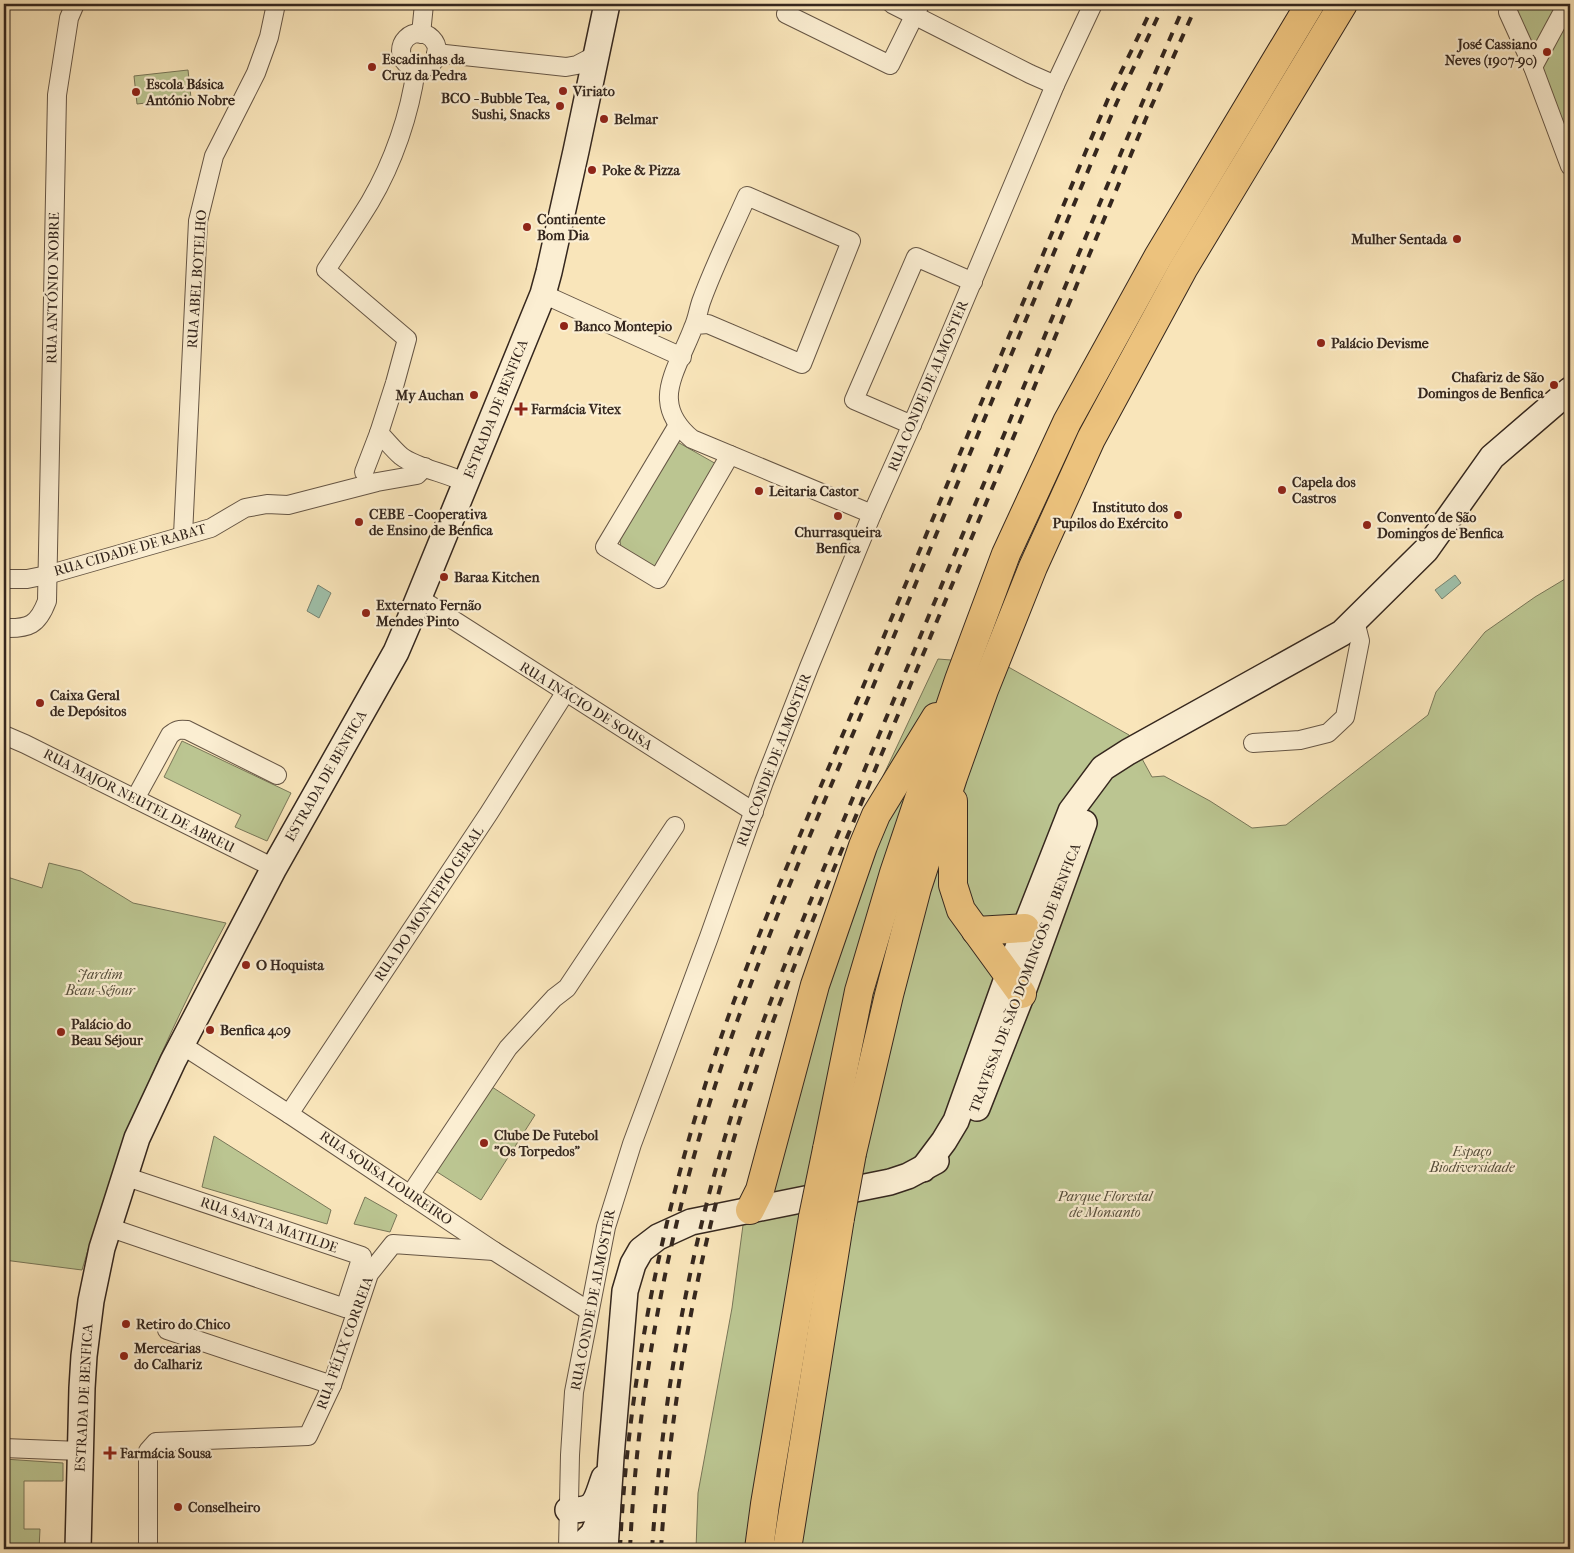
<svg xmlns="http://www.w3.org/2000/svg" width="1574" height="1553" viewBox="0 0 1574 1553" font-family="'IM FELL French Canon',serif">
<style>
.green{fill:#bbc591;stroke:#787658}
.water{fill:#9fc0aa;stroke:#758372}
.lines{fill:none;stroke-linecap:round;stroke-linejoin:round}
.street-casing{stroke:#665645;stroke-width:20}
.secondary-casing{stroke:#35271e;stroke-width:28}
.highway-casing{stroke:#35271e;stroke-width:30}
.street{stroke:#fbeed2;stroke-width:18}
.secondary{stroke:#fbeed2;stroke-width:25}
.highway{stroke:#ecc27d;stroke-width:28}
.rail{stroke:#35271e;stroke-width:4;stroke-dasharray:9 9;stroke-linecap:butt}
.highway-bridge-casing{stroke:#35271e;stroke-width:30;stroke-linecap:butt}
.highway-bridge{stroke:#ecc27d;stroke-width:28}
.poi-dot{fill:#8f2418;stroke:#fbeed2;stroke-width:2}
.labels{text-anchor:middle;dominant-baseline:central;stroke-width:4.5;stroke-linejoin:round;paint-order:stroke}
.poi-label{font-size:14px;font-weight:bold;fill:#35271e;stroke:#fbeed2;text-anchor:start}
.street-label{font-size:14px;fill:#35271e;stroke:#fbeed2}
.park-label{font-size:14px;font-style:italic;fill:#564e3b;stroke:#fbeed2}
</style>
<rect width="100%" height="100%" fill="#f9e5ba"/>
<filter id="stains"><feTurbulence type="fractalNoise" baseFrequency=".004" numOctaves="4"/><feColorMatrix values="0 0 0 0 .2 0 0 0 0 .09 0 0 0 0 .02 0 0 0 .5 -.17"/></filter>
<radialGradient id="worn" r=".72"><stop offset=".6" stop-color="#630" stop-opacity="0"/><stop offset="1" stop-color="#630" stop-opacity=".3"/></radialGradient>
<g class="green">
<path d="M1503 4H1570V173Z"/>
<path d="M188 70 191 98 137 104 134 76Z"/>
<path d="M674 440 718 465 664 564 648 568 621 548 619 533Z"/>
<path d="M1570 576V1549H696L698 1493 732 1308 743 1225 761 1148 839 883 884 774 938 659 1003 664 1129 735 1152 777 1164 776 1210 801 1252 828 1286 825 1428 715 1436 692 1485 632 1535 597Z"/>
<path d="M182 741 291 793 267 841 235 827 241 815 164 777Z"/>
<path d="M49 863 81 871 133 903 226 923C165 1036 118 1147 82 1270L4 1260V876L42 888Z"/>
<path d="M489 1085 535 1115 481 1200 434 1170Z"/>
<path d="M214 1136 331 1210 327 1224 202 1187Z"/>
<path d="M365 1197 397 1215 390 1232 354 1224Z"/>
<path d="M4 1459 63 1463V1481H24V1529H40L39 1549H4Z"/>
</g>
<g class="water">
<path d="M1455 575 1461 583 1442 599 1435 590Z"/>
<path d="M318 585 331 593 319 618 307 611Z"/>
</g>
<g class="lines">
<defs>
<g id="street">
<path d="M791 4 786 14 890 65 920 4"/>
<path d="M892 4 1030 74 1055 85"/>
<path d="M1508 12 1533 67 1570 166"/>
<circle cx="419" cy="51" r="18"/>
<path d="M421 34 424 4"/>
<path d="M436 53 566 67 577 65 596 55"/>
<path d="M1533 67 1567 4"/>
<path d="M416 69C410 114 393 163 370 202 356 225 341 247 326 270L407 339 395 383 379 433C386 440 393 449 401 456 416 468 447 473 466 483"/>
<path d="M543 294 682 357"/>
<path d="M695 325 708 324 802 364 851 241 747 196C731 232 714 266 701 302 698 311 697 320 693 328 686 348 667 379 669 400 670 416 680 429 692 439L872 514"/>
<path d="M678 425 605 547 658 579 730 455"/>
<path d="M912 425 854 400 916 257 973 282"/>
<path d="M364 472 379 433"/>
<path d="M183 535 198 221 214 156 256 73 269 37 276 4"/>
<path d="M4 579H27L47 575 211 528 245 508 267 504 288 505 377 482 417 475 425 467"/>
<path d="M419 598 754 812"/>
<path d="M4 628C29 629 38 625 47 601L57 95 69 18 75 4"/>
<path d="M4 735 25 744 274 868"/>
<path d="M1253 743 1300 740 1328 733 1345 717 1360 641 1355 621"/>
<path d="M135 799 170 735C176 730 179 729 187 730L277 775"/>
<path d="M182 1045 289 1114 494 1251 589 1311"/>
<path d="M289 1114 489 813 565 693"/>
<path d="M410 1195 508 1048 554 998 567 988 675 826"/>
<path d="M108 1227 345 1308 362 1256 124 1176"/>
<path d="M167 1330 332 1385"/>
<path d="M4 1448 80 1451"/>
<path d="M148 1549V1451L156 1442 308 1436 332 1385 369 1274 393 1244 494 1251"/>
<path d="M568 1549 570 1455 574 1392 606 1227 632 1144 709 937 764 782 809 667 872 514 917 413 1055 85 1093 4"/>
</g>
<g id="secondary">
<path d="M977 1108 1022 994 1084 823"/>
<path d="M923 1169 944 1141 956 1121 1025 928 1071 811 1103 768 1128 752 1342 633 1426 550 1492 457 1570 390"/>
<path d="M568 1510C597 1511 595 1502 604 1478"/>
<path d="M78 1549 82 1388 84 1356 91 1301 102 1248 137 1138 173 1061 274 868 396 652 408 624 543 294 549 272 576 151 607 4"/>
<path d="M577 1549 593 1534 604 1510"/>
<path d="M605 1549 611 1457 625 1291 633 1264 641 1250 658 1237 691 1222 890 1182 908 1176 936 1161"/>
</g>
<g id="highway">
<path d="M953 801V885L961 910 1022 994"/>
<path d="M976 931 1025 928"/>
<path d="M827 1149 859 991 894 873 959 680 1006 554 1067 422 1158 257 1310 4"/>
<path d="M852 1153 889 995 917 888 953 777 984 690 1033 567 1091 439 1183 269 1343 4"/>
<path d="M750 1210 760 1190 815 985 863 846 876 815 936 717"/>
<path d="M759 1549 765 1504 813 1217"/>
<path d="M787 1549 840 1218"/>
</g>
</defs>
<use href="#street" class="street-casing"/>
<use href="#secondary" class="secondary-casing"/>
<use href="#highway" class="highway-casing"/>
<use href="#street" class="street"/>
<use href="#secondary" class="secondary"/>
<use href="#highway" class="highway"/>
<g class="rail">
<path d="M620 1549C628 1379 663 1208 718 1046 759 927 811 810 860 694 935 513 1011 332 1086 151L1108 99 1154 4"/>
<path d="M630 1549C638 1379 672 1209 728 1047 770 926 822 807 872 689 946 510 1021 332 1095 154L1117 102 1164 4"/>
<path d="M652 1549C663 1390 692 1232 743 1080 763 1018 788 956 813 895 851 801 891 707 930 613 1015 410 1097 205 1185 4"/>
<path d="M661 1549C671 1387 703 1226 755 1072 778 1004 806 937 833 871L1147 116 1197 4"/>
</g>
<defs>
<g id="highway-bridge">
<path d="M813 1217 827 1149"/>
<path d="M840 1218 852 1153"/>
</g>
</defs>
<use href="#highway-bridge" class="highway-bridge-casing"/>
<use href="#highway-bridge" class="highway-bridge"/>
</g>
<g class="poi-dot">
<circle cx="1547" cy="52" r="5"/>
<circle cx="372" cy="67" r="5"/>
<circle cx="563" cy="91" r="5"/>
<circle cx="136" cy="92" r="5"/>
<circle cx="560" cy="106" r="5"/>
<circle cx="604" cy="119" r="5"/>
<circle cx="592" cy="170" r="5"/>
<circle cx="527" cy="227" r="5"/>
<circle cx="1457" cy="239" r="5"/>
<circle cx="564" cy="326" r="5"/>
<circle cx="1321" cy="343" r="5"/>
<circle cx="1554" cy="385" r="5"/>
<circle cx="474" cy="395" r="5"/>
<path d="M518.5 401.5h5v5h5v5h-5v5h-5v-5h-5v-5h5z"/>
<circle cx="1282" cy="490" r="5"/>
<circle cx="759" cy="491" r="5"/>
<circle cx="1178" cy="515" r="5"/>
<circle cx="838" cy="516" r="5"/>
<circle cx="359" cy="522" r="5"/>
<circle cx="1367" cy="525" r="5"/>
<circle cx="444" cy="577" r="5"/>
<circle cx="366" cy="613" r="5"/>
<circle cx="40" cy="703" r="5"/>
<circle cx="246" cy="965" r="5"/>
<circle cx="210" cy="1030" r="5"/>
<circle cx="61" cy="1032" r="5"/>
<circle cx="484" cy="1143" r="5"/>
<circle cx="126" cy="1324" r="5"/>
<circle cx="124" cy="1356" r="5"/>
<path d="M107.5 1445.5h5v5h5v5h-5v5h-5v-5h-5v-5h5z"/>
<circle cx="178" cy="1507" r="5"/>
</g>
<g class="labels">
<g class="poi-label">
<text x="1537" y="44" text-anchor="end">José Cassiano<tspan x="1537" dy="16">Neves (1907-90)</tspan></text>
<text x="382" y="59">Escadinhas da<tspan x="382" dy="16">Cruz da Pedra</tspan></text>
<text x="146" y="84">Escola Básica<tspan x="146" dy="16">António Nobre</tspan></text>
<text x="573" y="91">Viriato</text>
<text x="550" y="98" text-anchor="end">BCO - Bubble Tea,<tspan x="550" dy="16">Sushi, Snacks</tspan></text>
<text x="614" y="119">Belmar</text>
<text x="602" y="170">Poke &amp; Pizza</text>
<text x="537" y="219">Continente<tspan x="537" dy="16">Bom Dia</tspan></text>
<text x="1447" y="239" text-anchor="end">Mulher Sentada</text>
<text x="574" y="326">Banco Montepio</text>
<text x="1331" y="343">Palácio Devisme</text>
<text x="1544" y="377" text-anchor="end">Chafariz de São<tspan x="1544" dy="16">Domingos de Benfica</tspan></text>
<text x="464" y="395" text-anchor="end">My Auchan</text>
<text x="531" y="409">Farmácia Vitex</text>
<text x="1292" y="482">Capela dos<tspan x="1292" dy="16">Castros</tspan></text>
<text x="769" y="491">Leitaria Castor</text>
<text x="1168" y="507" text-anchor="end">Instituto dos<tspan x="1168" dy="16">Pupilos do Exército</tspan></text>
<text x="369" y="514">CEBE - Cooperativa<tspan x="369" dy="16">de Ensino de Benfica</tspan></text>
<text x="1377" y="517">Convento de São<tspan x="1377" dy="16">Domingos de Benfica</tspan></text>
<text x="838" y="532" text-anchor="middle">Churrasqueira<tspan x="838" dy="16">Benfica</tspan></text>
<text x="454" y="577">Baraa Kitchen</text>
<text x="376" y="605">Externato Fernão<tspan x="376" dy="16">Mendes Pinto</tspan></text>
<text x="50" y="695">Caixa Geral<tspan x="50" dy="16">de Depósitos</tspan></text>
<text x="256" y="965">O Hoquista</text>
<text x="71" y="1024">Palácio do<tspan x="71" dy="16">Beau Séjour</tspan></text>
<text x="220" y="1030">Benfica 409</text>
<text x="494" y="1135">Clube De Futebol<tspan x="494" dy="16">"Os Torpedos"</tspan></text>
<text x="136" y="1324">Retiro do Chico</text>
<text x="134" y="1348">Mercearias<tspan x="134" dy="16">do Calhariz</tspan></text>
<text x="120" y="1453">Farmácia Sousa</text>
<text x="188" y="1507">Conselheiro</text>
</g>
<g class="street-label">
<text transform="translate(197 279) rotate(-86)">RUA ABEL BOTELHO</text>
<text transform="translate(53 288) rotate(-89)">RUA ANTÓNIO NOBRE</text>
<text transform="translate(928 386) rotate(-67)">RUA CONDE DE ALMOSTER</text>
<text transform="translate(496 409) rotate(-68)">ESTRADA DE BENFICA</text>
<text transform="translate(130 550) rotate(-16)">RUA CIDADE DE RABAT</text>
<text transform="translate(586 706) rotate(32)">RUA INÁCIO DE SOUSA</text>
<text transform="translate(774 760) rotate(-69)">RUA CONDE DE ALMOSTER</text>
<text transform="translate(326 776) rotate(-60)">ESTRADA DE BENFICA</text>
<text transform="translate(139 801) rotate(27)">RUA MAJOR NEUTEL DE ABREU</text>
<text transform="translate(429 904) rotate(-56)">RUA DO MONTEPIO GERAL</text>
<text transform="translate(1025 978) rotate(-69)">TRAVESSA DE SÃO DOMINGOS DE BENFICA</text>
<text transform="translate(386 1178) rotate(34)">RUA SOUSA LOUREIRO</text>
<text transform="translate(269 1225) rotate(19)">RUA SANTA MATILDE</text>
<text transform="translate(593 1300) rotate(-79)">RUA CONDE DE ALMOSTER</text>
<text transform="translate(345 1343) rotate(-70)">RUA FÉLIX CORREIA</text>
<text transform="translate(84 1398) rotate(-87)">ESTRADA DE BENFICA</text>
</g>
<g class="park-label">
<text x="100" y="974">Jardim<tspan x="100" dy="16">Beau-Séjour</tspan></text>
<text x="1472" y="1151">Espaço<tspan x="1472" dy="16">Biodiversidade</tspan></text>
<text x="1105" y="1196">Parque Florestal<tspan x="1105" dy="16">de Monsanto</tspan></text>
</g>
</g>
<rect width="1574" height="1553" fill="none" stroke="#f9e5ba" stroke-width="20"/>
<rect x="5" y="5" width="1564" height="1543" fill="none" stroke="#35271e" stroke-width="2.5"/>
<rect x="10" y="10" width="1554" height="1533" fill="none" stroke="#35271e"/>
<rect width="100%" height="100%" filter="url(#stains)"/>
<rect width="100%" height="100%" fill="url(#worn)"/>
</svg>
